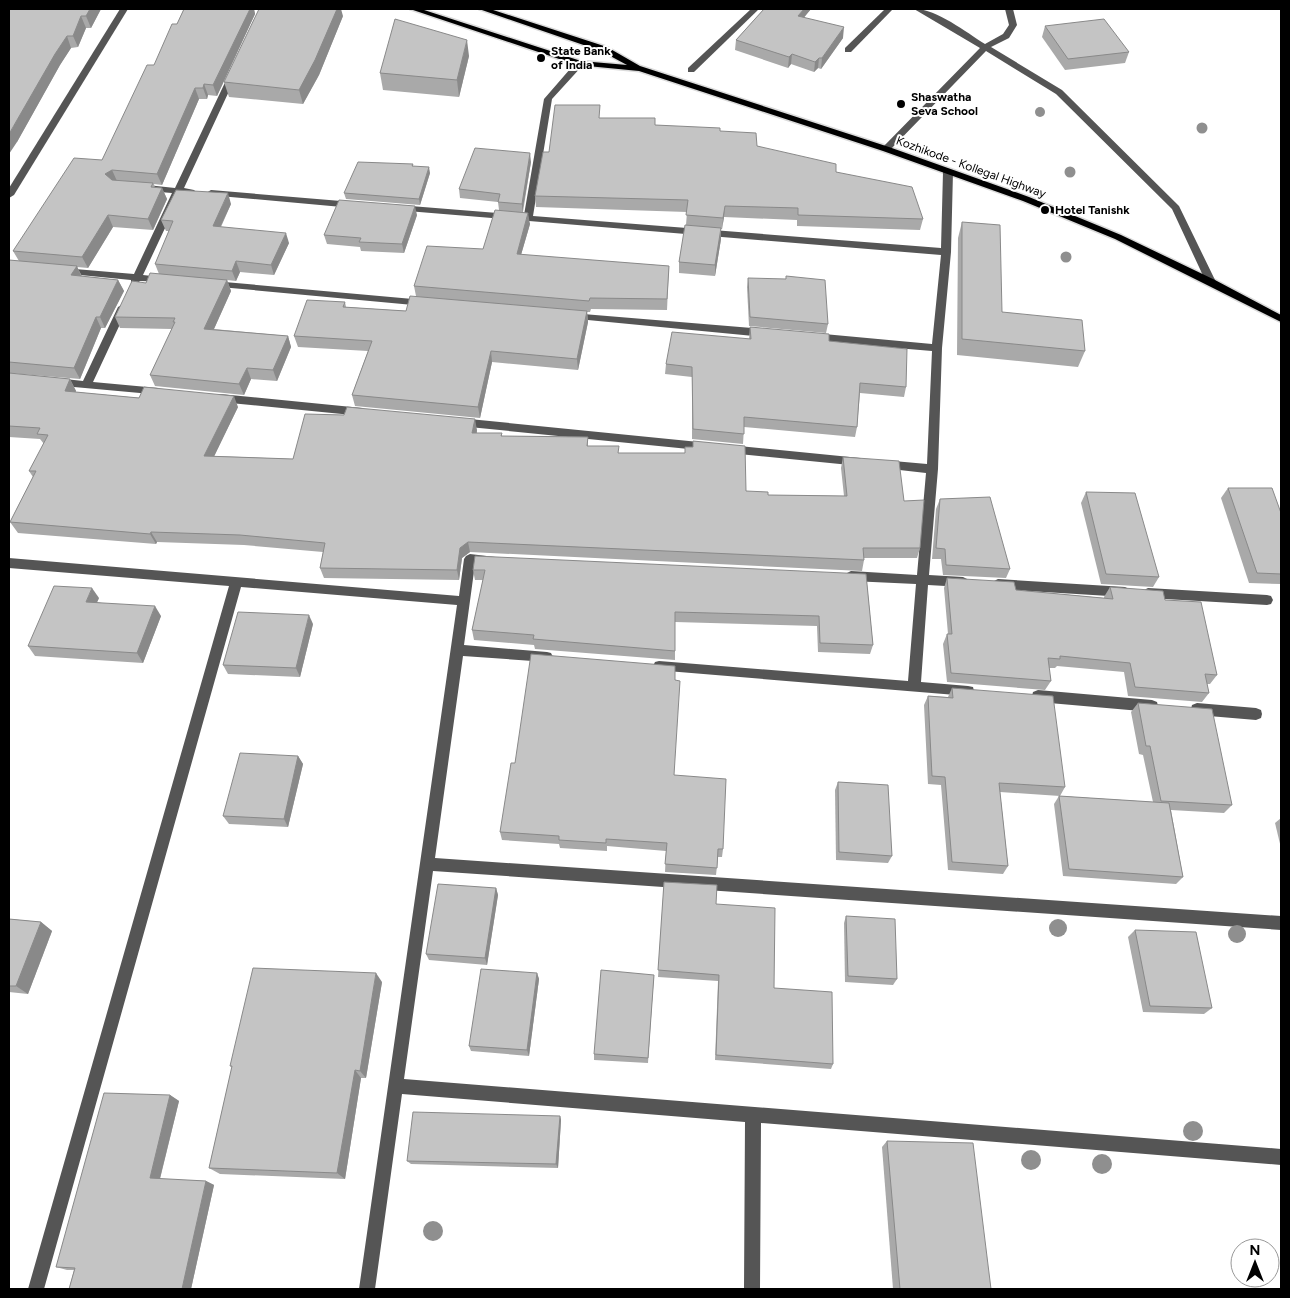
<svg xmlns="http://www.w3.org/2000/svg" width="1290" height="1298" viewBox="0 0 1290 1298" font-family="Figtree,sans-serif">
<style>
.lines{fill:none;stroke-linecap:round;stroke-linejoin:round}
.major-casing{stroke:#dbdbdb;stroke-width:3}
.minor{fill:#555;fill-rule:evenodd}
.major{fill:#000;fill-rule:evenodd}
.tree{fill:#8f8f8f}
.wall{fill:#a9a9a9}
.shaded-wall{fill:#898989}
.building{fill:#c4c4c4;stroke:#898989}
.poi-dot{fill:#000;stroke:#fff;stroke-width:2}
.labels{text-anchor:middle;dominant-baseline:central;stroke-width:4;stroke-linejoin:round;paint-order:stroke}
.far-poi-label{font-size:12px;font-weight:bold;fill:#000;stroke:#fff;text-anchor:start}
.far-street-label{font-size:12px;fill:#000;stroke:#fff}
</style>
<rect width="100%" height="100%" fill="#fff"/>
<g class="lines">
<defs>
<path id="major" d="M410 9H421L581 61 627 65 601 51 479 9H490L607 47 640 66 889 147 1029 197 1121 235 1215 280 1281 315V322L1115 239 1023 201 883 151 639 71 577 65Z"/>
</defs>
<use href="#major" class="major-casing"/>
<g class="minor">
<path d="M120 9H128L14 195 9 198V188Z"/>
<path d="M751 9H759L694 72H688V68Z"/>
<path d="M885 9H893L851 52H845V48Z"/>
<path d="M914 9C935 8 966 32 985 44L1003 34 1009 25 1005 9H1013L1017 25 1009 38 991 47 1062 90 1179 206 1216 282 1215 284H1207L1206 282 1172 209 1056 94 986 51 889 151H883V147L980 48Z"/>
<path d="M580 60 583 61V65L552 99 533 216 941 248 943 172 948 169 953 172 951 252 942 348 938 469 929 575 963 577 967 579 969 582 967 585 963 587 928 585 921 682 968 686 973 687 974 691 973 695 968 696 655 670 653 666 655 662 659 661 908 681 916 584 851 581 847 579 845 576 847 573 851 571 917 575 926 473 882 468 876 464 882 460 927 464 932 351 813 341 808 337 813 333 932 344 941 255 395 210 393 208 398 205 524 215 544 99 577 61Z"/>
<path d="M230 72 237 74 184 188 194 190 196 192 191 195 181 194 143 275 169 278V282L140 281 135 285 131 284V280L60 273V269L63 268 134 274 172 193 147 191 142 188 147 185 175 188Z"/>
<path d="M211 190 353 202 358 205 353 208 208 195 206 193Z"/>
<path d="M213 281 424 300 429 303 424 306 209 286V282Z"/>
<path d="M123 304 128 307 93 382 158 388 163 392 162 395 52 385 51 382 56 378 83 381 118 307Z"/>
<path d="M571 313 765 329 770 333 765 337 567 318 566 316Z"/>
<path d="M220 394 362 408 367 412 362 416 220 402 215 398Z"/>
<path d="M459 418 860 458 866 462 860 466 459 426 454 422Z"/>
<path d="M470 554 495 557 497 560 495 563 475 564 464 645 547 652 551 653 553 657 551 661 547 662 463 656 435 858 1281 916V930L433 871 404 1079 1281 1149V1165L761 1123 760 1289H744L745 1122 402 1094 375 1289H359L457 605 241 587 44 1289H28L229 586 9 568V558L459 596 464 559 466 556Z"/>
<path d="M998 579 1125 587 1129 589 1131 592 1129 595 1125 597 998 589 994 587 992 584 994 581Z"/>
<path d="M1148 588 1267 595 1271 596 1273 600 1271 604 1267 605 1148 598 1144 596 1142 593 1144 590Z"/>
<path d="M1038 690 1152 700 1157 702 1158 706 1157 710 1152 712 1038 702 1033 700 1032 696 1033 692Z"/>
<path d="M1197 703 1256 708 1261 710 1262 714 1261 718 1256 720 1197 715 1192 713 1191 709 1192 705Z"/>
</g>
<use href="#major" class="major"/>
</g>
<g class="tree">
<circle cx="1040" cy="112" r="5"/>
<circle cx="1202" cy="128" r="5.5"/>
<circle cx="1070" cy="172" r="5.5"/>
<circle cx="1066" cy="257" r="5.5"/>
<circle cx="1058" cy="928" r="9"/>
<circle cx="1237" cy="934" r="9"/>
<circle cx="1193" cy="1131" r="10"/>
<circle cx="1031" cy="1160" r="10"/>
<circle cx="1102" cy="1164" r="10"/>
<circle cx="433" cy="1231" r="10"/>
</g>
<g class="wall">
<path d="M9 9H101L91 28H86L78 47 71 48 60 65 17 142Z"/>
<path d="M184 9H254L255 14 217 96 208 95 207 99H199L162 185 154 184 155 188H162L167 199 153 230 113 227 88 268 77 267 82 276 118 280 124 291 105 328H101L80 379 9 373V260L19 261 13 251 102 160 177 24Z"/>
<path d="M764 9H811L804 17 843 38 821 69 818 68 814 72 791 64 788 68 735 50 736 40Z"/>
<path d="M343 16 319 75 303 104 229 97 224 82Z"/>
<path d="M1045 26 1129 52 1125 63 1065 70 1042 37Z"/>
<path d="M469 56 459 97 383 90 380 73Z"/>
<path d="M600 118 655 125 720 131 757 146 836 172 923 219 920 230 797 226V220L724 217 722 229H721V239L715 276 679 273V262L686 225 687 212 536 207 535 196 549 152Z"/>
<path d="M531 162 523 212 530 224 521 255 669 266 667 310 591 309 590 312H587L588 322 578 370 492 362 480 418 355 406 352 395 368 351 298 347 294 336 345 302 346 307 406 311 416 296 414 286 483 249 499 210 498 202 460 198 459 189Z"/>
<path d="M413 164V166L430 173 420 205 346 199 344 193Z"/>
<path d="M231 204 221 227 289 243 274 275 240 272 236 281 227 280 231 291 214 329 288 336 291 347 277 381 251 379 244 395 155 386 150 375 172 329 120 328 115 317 146 283 159 274 155 264 169 231H166L161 220Z"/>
<path d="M417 215 404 253 361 251 360 247 327 244 324 235Z"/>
<path d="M962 222 1002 312 1085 351 1078 367 957 355 958 238Z"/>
<path d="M748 278 828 324 826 333 749 326 747 287Z"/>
<path d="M750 327 829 341 906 387 904 397 860 393 857 427 855 437 744 427 743 444 692 439V377L665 374 666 364 749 339Z"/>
<path d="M9 373 70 379 76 391 75 392 238 407 214 456 293 459 477 430V433H502V436L588 437V446L619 453 746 491 768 495 844 496 841 468 843 457 904 501 920 548 917 558H864V560L862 571 470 552 462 558 459 580 324 578 320 568 323 552 244 545 157 542 156 544 18 533 10 522 33 477 29 471 44 444 40 439 9 437Z"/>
<path d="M1228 488 1281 513V584L1249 583 1221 498Z"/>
<path d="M1086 492 1159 577 1153 587 1101 584 1081 503Z"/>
<path d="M940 499 1010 569 1006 578 943 575 941 559H932L936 509Z"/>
<path d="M473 570 866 574 873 645 870 654 818 652 817 626 675 622V660L535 649 534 645 474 640 472 630 483 580H475Z"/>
<path d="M947 578 1016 590 1104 598V597L1110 587 1165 600 1217 675 1210 684H1207L1209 693 1202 702 1128 696 1124 672 1057 666 1055 668H1049L1051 681 1045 690 947 682 943 644 947 634H948L944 588Z"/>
<path d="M99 598 97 602 161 616 143 663 35 656 28 646Z"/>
<path d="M313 624 300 677 228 674 223 665Z"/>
<path d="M952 688 1065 787 1060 796 1000 792 1008 866 1003 874 948 870 941 785 928 784 924 705 928 696 948 697Z"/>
<path d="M1138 703 1232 805 1224 813 1171 810 1183 877 1176 884 1063 876 1054 804 1059 796 1153 802 1143 755 1139 754 1131 712Z"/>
<path d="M298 756 303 764 288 827 229 824 223 816Z"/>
<path d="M674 775 723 849 722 857H718L716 875 665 872 666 851 607 846V851L560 848 559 844 502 840 500 832Z"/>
<path d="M838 782 892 856 888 863 836 860 835 790Z"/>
<path d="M1281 818V848L1275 823Z"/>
<path d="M664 882 716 904 774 988 833 1064 831 1069 715 1060 718 981 658 977Z"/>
<path d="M496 888 498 895 487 965 429 960 426 954Z"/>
<path d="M846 916 897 979 893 985 845 982 844 923Z"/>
<path d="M9 919 41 922 52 931 28 994 9 992Z"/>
<path d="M1135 930 1212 1008 1204 1014 1143 1012 1128 937Z"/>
<path d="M537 973 539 979 529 1056 471 1051 469 1046Z"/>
<path d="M654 975 648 1063 594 1060V1054Z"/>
<path d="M382 982 366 1078H361L345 1179 220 1174 209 1168 232 1067 230 1066Z"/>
<path d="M170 1095 179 1101 160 1179 206 1181 214 1185 191 1289H69L74 1270H67L56 1267Z"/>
<path d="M560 1116 561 1120 558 1168 411 1164 407 1161Z"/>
<path d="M887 1141 991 1289H893L882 1147Z"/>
</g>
<g class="shaded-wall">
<path d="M90 9H101L91 28 86 16Z"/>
<path d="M250 9H254L255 14 217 96 213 85Z"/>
<path d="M337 9H341L343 16 319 75 303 104 299 90Z"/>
<path d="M804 9H811L797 26 798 16Z"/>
<path d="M81 16 86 28 78 47 73 36Z"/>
<path d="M844 27 843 38 821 69 822 58Z"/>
<path d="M67 36 71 48 60 65 17 142 9 154V134L55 54Z"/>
<path d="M467 40 469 56 459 97 457 80Z"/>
<path d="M792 54 791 64 788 68 789 57Z"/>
<path d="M819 58 818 68 814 72 815 62Z"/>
<path d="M204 84 208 95 207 99 203 88Z"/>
<path d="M195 88 199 99 162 185 157 174Z"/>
<path d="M530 153 531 162 522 213V204Z"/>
<path d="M429 167 430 173 420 205 419 199Z"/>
<path d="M112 170 117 181 110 185 105 174Z"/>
<path d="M162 188 167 199 153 230 148 219Z"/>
<path d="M228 193 231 204 216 236 213 226Z"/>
<path d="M415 206 417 215 404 253 402 244Z"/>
<path d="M725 206 724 217 722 229 723 218Z"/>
<path d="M528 213 530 224 518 265 517 254Z"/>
<path d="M108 215 113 227 88 268 82 257Z"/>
<path d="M721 228V239L715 276V265Z"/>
<path d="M286 233 289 243 274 275 271 265Z"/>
<path d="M236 261 240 272 236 281 232 271Z"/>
<path d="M77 266 82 278 71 275Z"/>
<path d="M118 280 124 291 105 328 100 317Z"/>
<path d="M227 280 231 291 209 340 204 329Z"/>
<path d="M587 311 588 322 578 370 577 359Z"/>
<path d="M96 317 101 328 80 379 74 368Z"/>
<path d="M288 336 291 347 277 381 273 370Z"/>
<path d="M491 351 492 362 480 418 478 407Z"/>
<path d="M247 368 251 379 244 395 239 384Z"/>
<path d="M70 379 76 391 71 402 65 391Z"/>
<path d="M234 396 238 407 209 467 204 456Z"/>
<path d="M475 419 477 430 474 444 472 433Z"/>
<path d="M151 532 157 542 156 544 150 534Z"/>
<path d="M468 542 470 552 462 558 459 580 457 570 460 548Z"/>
<path d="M92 588 99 598 93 611 86 602Z"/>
<path d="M155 606 161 616 143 663 137 653Z"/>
<path d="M309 615 313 624 300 677 296 668Z"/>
<path d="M298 756 303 764 288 827 284 819Z"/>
<path d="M496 888 498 895 487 965 485 958Z"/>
<path d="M41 922 52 931 28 994 16 986Z"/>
<path d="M376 973 382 982 366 1078 360 1071Z"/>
<path d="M537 973 539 979 529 1056 527 1050Z"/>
<path d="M355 1070 361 1078 345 1179 337 1173Z"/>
<path d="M170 1095 179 1101 159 1182 150 1178Z"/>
<path d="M560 1116 561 1120 558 1168 556 1164Z"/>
<path d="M206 1181 214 1185 191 1289H182Z"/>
</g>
<g class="building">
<path d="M9 9H90L86 16H81L73 36H67L55 54 9 134Z"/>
<path d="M184 9H250L213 85 204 84 203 88H195L157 174 112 170 105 174 112 180 153 183 151 187 162 188 148 219 108 215 82 257 13 251 74 158 102 160 147 65H154L172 24H177Z"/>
<path d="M259 9H337L315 60 299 90 224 82Z"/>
<path d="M764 9H804L798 16 844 27 822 58H819L815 62 792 54 789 57 736 40Z"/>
<path d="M395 19 467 40 457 80 380 73Z"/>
<path d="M1104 19 1129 52 1068 59 1045 26Z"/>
<path d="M555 105H600L599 118H655V125L720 128V131L756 133 757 146 836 164V172L912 187 923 219 798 215V208L725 206 723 218 686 215 688 200 535 196 543 152H549Z"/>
<path d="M475 148 530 153 522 204 498 202 500 194 459 189Z"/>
<path d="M358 162 413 164 412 166 429 167 419 199 344 193Z"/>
<path d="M176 190 228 193 213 226 286 233 271 265 236 261 232 271 155 264 173 221 161 220Z"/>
<path d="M339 200 415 206 402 244 359 242 361 238 324 235Z"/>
<path d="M495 210 528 213 517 254 669 266 667 299 590 298 589 301 414 286 427 246 483 249Z"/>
<path d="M962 222 1000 225 1002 312 1082 320 1085 351 962 339Z"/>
<path d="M685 225 721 228 715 265 679 262Z"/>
<path d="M9 260 77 266 71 275 118 280 100 317H96L74 368 9 362Z"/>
<path d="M150 273 227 280 204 329 288 336 273 370 247 368 239 384 150 375 175 322H173L175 318 115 317 132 281 146 283Z"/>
<path d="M786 276 825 280 828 324 750 317 748 278 786 279Z"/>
<path d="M410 296 587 311 577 359 491 351 478 407 352 395 372 341 294 336 307 300 345 302 343 307 406 311Z"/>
<path d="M750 327 829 334V341L907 349 906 387 860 383 857 427 744 417V434L693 429 692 367 666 364 672 332 751 339Z"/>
<path d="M9 373 70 379 65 391 139 398 144 387 234 396 204 456 293 459 305 414 344 415 347 407 475 419 472 433H502L501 436 588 437 587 446H619L618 453H685V447H693V441L745 446 746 491 768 492V495L847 496 843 457 899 461 904 501 924 500 920 548H863L864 560 468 542 460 548 457 570 320 568 325 543 240 535 151 532 150 534 10 522 36 471H29L48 435 37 434 40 428 9 426Z"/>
<path d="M1228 488H1272L1281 513V574L1257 573Z"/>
<path d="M1086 492 1135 493 1159 577 1106 574Z"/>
<path d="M990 497 1010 569 946 565 945 549 936 548 940 499Z"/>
<path d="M475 556 866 574 873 645 820 643 819 616 675 612V651L533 639 534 635 472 630 485 570H473Z"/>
<path d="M947 578 1014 582 1016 590 1113 599 1110 587 1163 591 1165 600 1201 602 1217 675 1205 674 1209 693 1135 687 1130 663 1060 656V659L1048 658 1051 681 951 673 947 634H952Z"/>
<path d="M54 586 92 588 86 602 155 606 137 653 28 646Z"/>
<path d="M238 612 309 615 296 668 223 665Z"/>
<path d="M531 654 675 666V680L680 681 674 775 726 779 723 849H718L717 868 665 864 667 843 606 839V843L559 840V836L500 832 511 763H515Z"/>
<path d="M952 688 1053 696 1065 787 999 783 1008 866 952 862 945 777 932 776 928 696 953 698Z"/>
<path d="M1138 703 1212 709 1232 805 1161 801 1150 746H1146Z"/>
<path d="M240 753 298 756 284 819 223 816Z"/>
<path d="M838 782 888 785 892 856 839 852Z"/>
<path d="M1059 796 1169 803 1183 877 1069 869Z"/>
<path d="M664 882 717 885 716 904 775 908 774 988 832 992 833 1064 716 1055 719 975 658 970Z"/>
<path d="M438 884 496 888 485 958 426 954Z"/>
<path d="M846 916 895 919 897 979 848 976Z"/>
<path d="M9 919 41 922 16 986H9Z"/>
<path d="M1135 930 1196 932 1212 1008 1150 1006Z"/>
<path d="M253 968 376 973 360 1071 355 1070 337 1173 209 1168 232 1066H230Z"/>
<path d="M481 969 537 973 527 1050 469 1046Z"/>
<path d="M601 970 654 975 648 1058 594 1054Z"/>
<path d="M104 1093 170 1095 150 1178 206 1181 182 1289H69L75 1268 56 1267Z"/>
<path d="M413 1112 560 1116 556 1164 407 1161Z"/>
<path d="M887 1141 973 1143 991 1289H900Z"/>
</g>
<g class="poi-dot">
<circle cx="541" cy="58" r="5"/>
<circle cx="901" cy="104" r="5"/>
<circle cx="1045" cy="210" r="5"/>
</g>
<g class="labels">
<g class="far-poi-label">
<text x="551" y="51">State Bank<tspan x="551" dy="14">of India</tspan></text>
<text x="911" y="97">Shaswatha<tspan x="911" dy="14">Seva School</tspan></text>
<text x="1055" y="210">Hotel Tanishk</text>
</g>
<g class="far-street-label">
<text transform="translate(971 167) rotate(20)">Kozhikode - Kollegal Highway</text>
</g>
</g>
<rect width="1290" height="1298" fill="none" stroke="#000000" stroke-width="20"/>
<g transform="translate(1255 1263)"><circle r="24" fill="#ffffff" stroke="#999999"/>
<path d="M0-4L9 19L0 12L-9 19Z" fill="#000000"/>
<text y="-8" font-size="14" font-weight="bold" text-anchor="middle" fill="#000000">N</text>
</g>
</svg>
